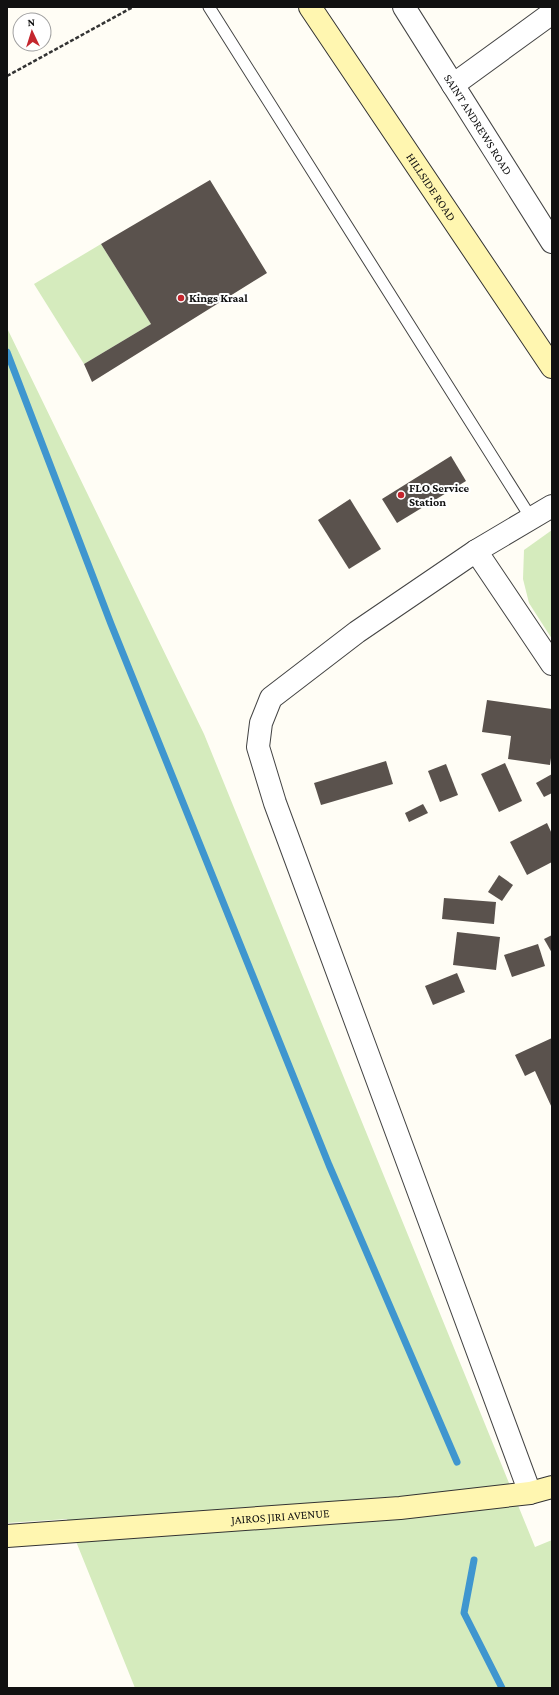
<svg xmlns="http://www.w3.org/2000/svg" width="559" height="1695" viewBox="0 0 559 1695" font-family="'Crimson Pro',serif">
<style>
.green{fill:#d5ebbd}
.lines{fill:none;stroke-linecap:round;stroke-linejoin:round}
.stream{stroke:#3f96cf;stroke-width:7}
.building{fill:#5a524d}
.lane-casing{stroke:#444;stroke-width:13}
.street-casing{stroke:#444;stroke-width:24}
.secondary-casing{stroke:#333;stroke-width:24}
.path{stroke:#333;stroke-width:2.5;stroke-dasharray:4 2;stroke-linecap:butt}
.lane{stroke:#fff;stroke-width:11}
.street{stroke:#fff;stroke-width:22}
.secondary{stroke:#fff6b0;stroke-width:22}
.poi-dot{fill:#c4262e;stroke:#fff;stroke-width:1.5}
.labels{text-anchor:middle;dominant-baseline:central;stroke-width:4;stroke-linejoin:round;paint-order:stroke}
.street-label{font-size:12px;fill:#111;stroke:#fff}
.poi-label{font-size:12px;font-weight:bold;fill:#111;stroke:#fff;text-anchor:start}
</style>
<rect width="100%" height="100%" fill="#fffdf5"/>
<g class="green">
<path d="M101 244 151 324 84 364 34 284Z"/>
<path d="M7 328 204 734 535 1547 552 1540V1688H135L67 1519 7 1523Z"/>
<path d="M552 530V639L529 603 523 579 524 550Z"/>
</g>
<g class="lines">
<g class="stream">
<path d="M7 352 111 624 329 1165 457 1462"/>
<path d="M474 1560 464 1613 502 1688"/>
</g>
</g>
<g class="building">
<path d="M210 180 267 273 92 382 84 364 151 324 101 244Z"/>
<path d="M451 456 466 481 397 523 382 499Z"/>
<path d="M350 499 381 549 349 569 318 520Z"/>
<path d="M487 700 552 709V751L550 765 508 759 511 736 482 732Z"/>
<path d="M386 761 393 784 321 805 314 783Z"/>
<path d="M505 763 522 801 499 812 481 774Z"/>
<path d="M446 764 458 795 440 802 428 771Z"/>
<path d="M552 774V793L544 797 536 783Z"/>
<path d="M423 804 428 813 409 822 405 813Z"/>
<path d="M547 823 552 834V862L527 875 510 842Z"/>
<path d="M499 875 513 885 502 901 488 892Z"/>
<path d="M444 898 496 902 494 924 442 919Z"/>
<path d="M457 932 500 937 496 970 453 965Z"/>
<path d="M552 935V953L544 939Z"/>
<path d="M538 944 545 966 512 977 504 955Z"/>
<path d="M457 973 465 992 433 1005 425 986Z"/>
<path d="M552 1038V1108L535 1071 525 1076 515 1055Z"/>
</g>
<g class="lines">
<defs>
<path id="lane" d="M209 7 531 518"/>
<g id="street">
<path id="s1" d="M404 7 552 242"/>
<path d="M453 85 552 13"/>
<path d="M476 551 552 664"/>
<path d="M530 1493 275 803 258 747 261 723 271 698 357 632 476 551 552 506"/>
</g>
<g id="secondary">
<path id="s2" d="M310 7 552 367"/>
<path id="s3" d="M7 1536 400 1508 530 1493 552 1487"/>
</g>
</defs>
<use href="#lane" class="lane-casing"/>
<use href="#street" class="street-casing"/>
<use href="#secondary" class="secondary-casing"/>
<path class="path" d="M7 76 133 7"/>
<use href="#lane" class="lane"/>
<use href="#street" class="street"/>
<use href="#secondary" class="secondary"/>
</g>
<g class="poi-dot">
<circle cx="181" cy="298" r="4"/>
<circle cx="401" cy="495" r="4"/>
</g>
<g class="labels">
<g class="street-label">
<text stroke="none"><textPath href="#s1" startOffset="139">SAINT ANDREWS ROAD</textPath></text>
<text stroke="none"><textPath href="#s2" startOffset="217">HILLSIDE ROAD</textPath></text>
<text stroke="none"><textPath href="#s3" startOffset="274">JAIROS JIRI AVENUE</textPath></text>
</g>
<g class="poi-label">
<text x="189" y="298">Kings Kraal</text>
<text x="409" y="488">FLO Service<tspan x="409" dy="14">Station</tspan></text>
</g>
</g>
<rect width="559" height="1695" fill="none" stroke="#111111" stroke-width="16"/>
<g transform="translate(32 32) rotate(356)"><circle r="19" fill="#ffffff" stroke="#a0a0a0"/>
<path d="M0-3L7 15L0 10L-7 15Z" fill="#c4262e"/>
<text y="-6" font-size="11" font-weight="bold" text-anchor="middle" fill="#111111">N</text>
</g>
</svg>
